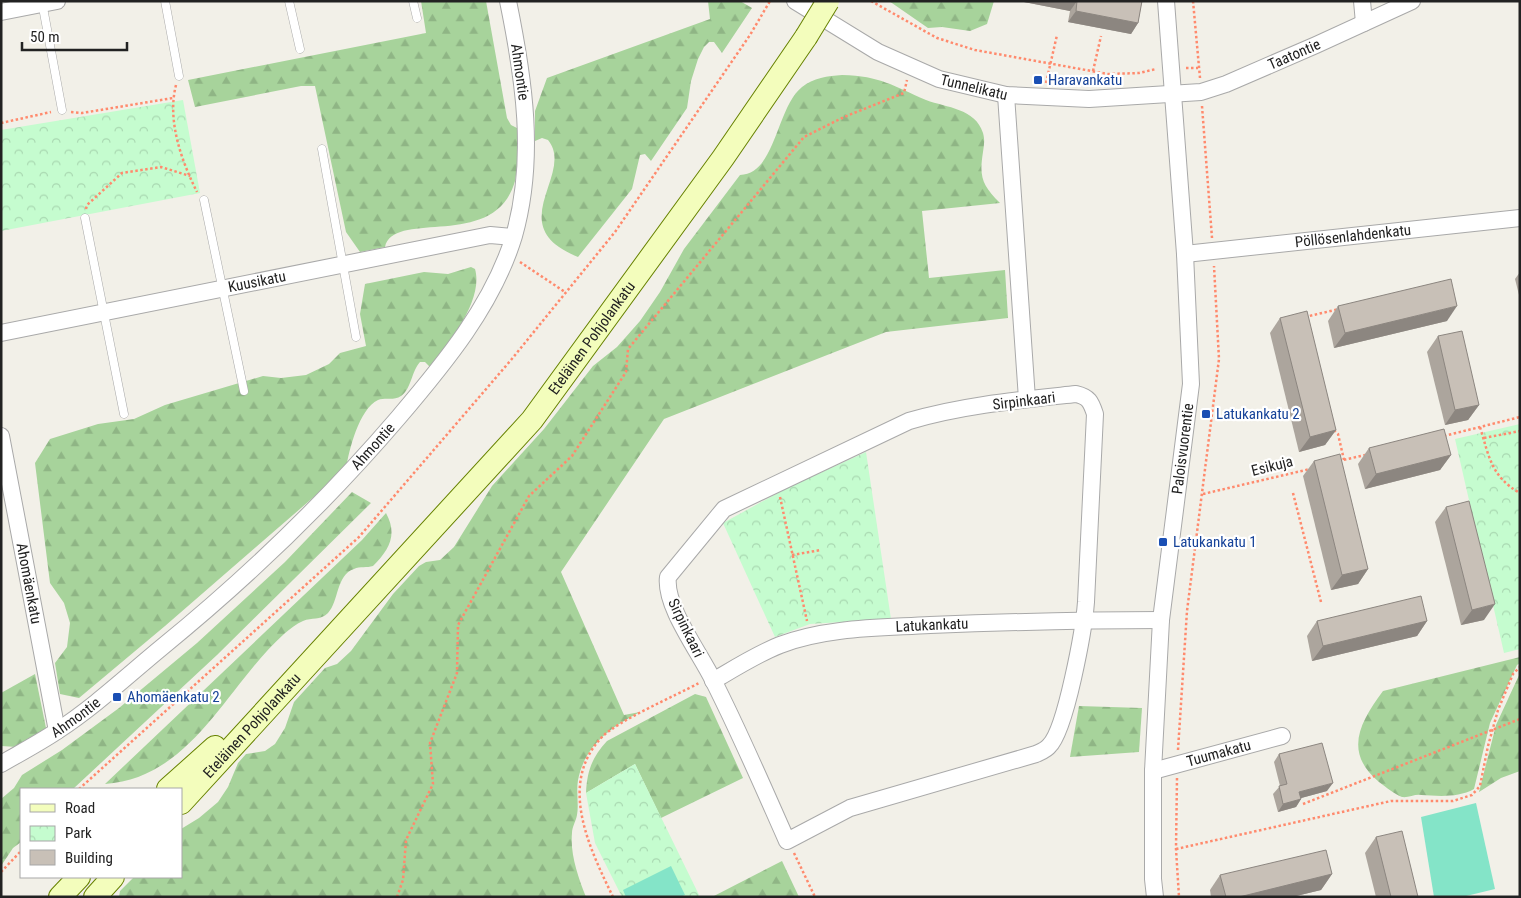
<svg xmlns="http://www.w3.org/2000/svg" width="1521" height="898" viewBox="0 0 1521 898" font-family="'Roboto Condensed',sans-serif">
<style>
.forest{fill:url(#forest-firs)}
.park{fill:url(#park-crowns)}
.pitch{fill:#84e4c8}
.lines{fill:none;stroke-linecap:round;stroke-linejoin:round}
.lane-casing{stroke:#a9a9a9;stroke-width:9}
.street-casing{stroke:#a9a9a9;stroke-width:18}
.secondary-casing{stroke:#678200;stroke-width:24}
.path{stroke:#ff8a6d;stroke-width:2.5;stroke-dasharray:2.5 2.5;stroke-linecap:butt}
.lane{stroke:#fff;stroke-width:8}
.street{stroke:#fff;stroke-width:16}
.secondary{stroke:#f3fdbc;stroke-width:22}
.secondary-bridge-casing{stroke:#678200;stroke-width:24;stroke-linecap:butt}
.secondary-bridge{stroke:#f3fdbc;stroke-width:22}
.wall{fill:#aca59d}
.shaded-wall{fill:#8c8680}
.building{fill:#c8c0b7;stroke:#8c8680}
.transit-dot{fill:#1a4fb4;stroke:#fff;stroke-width:2}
.labels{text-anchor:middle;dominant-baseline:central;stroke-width:4.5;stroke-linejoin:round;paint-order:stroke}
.street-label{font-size:15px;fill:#222;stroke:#fff}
.transit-label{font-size:15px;fill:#164399;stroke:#fff;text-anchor:start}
</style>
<defs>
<pattern id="forest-firs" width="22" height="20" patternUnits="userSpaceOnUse" patternTransform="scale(1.25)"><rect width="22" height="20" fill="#a7d39b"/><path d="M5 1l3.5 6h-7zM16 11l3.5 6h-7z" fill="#8fb585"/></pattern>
<pattern id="park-crowns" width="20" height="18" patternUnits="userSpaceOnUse" patternTransform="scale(1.25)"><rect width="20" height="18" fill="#c5fccf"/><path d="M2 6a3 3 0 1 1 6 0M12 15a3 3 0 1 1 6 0" fill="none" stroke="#a9d8b1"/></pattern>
</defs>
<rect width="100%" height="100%" fill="#f2f0e8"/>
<g class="forest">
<path d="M421 1H486L507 118 511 125 517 128 519 135C517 149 518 167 515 181 495 252 394 208 385 247L360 252 346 232 315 86H301L195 107 188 80 426 33Z"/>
<path d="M708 1H740L752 8 722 53 714 42H709L704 47 698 59 691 81 687 108 651 161 645 154 640 155 632 189 578 257C500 226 576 174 548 140L542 138 535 141V111L547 78 710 19Z"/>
<path d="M889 1H994L987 24 970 31 942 27 928 28Z"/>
<path d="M842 75C881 76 893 86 926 100 947 108 975 108 983 133 985 140 984 145 983 152 979 177 982 185 1000 203L922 211 929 278 1005 270 1008 318 886 332 664 419 561 572 624 715 640 712C610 728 585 745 578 780 576 792 579 804 577 815 576 821 572 827 572 833 570 854 578 877 586 897H119L120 891 134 877H181V829L199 818 218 802 228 787 238 763 246 754 265 751 275 744 285 728 294 702 325 668 337 664 351 651 393 594 419 566 426 562 440 560 454 547 492 486 544 429 593 366 617 347 640 321 660 292 684 249 740 175C776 174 776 108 802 87 813 78 828 76 842 75Z"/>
<path d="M471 267 475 269C484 300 448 344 431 368L425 362H420C411 372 412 388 401 396 394 401 386 397 378 400 359 409 349 450 346 469L165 626 79 698 60 694 55 663 67 647 70 623 64 603 50 583 35 463 50 439 98 424 134 419 165 405 263 376 281 378 306 375 329 364 340 353 366 346 360 314 365 284 424 272 448 274Z"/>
<path d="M352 492 371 503 217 655 73 789H21V842L13 848 1 866V799L14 788 22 775 62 750 119 708 197 643 285 562Z"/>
<path d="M386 513C398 535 389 550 373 566 367 568 360 566 354 569 336 575 339 601 328 613 320 621 312 617 303 621 296 624 290 629 284 634 226 686 192 778 105 784L362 540Z"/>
<path d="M1520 657V663L1517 665 1490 723 1474 789C1458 798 1438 796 1421 795 1415 794 1408 798 1402 797 1394 794 1386 787 1379 782 1343 752 1360 722 1383 691Z"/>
<path d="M1520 673V771L1501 778 1479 792 1496 725Z"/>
<path d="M35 674 46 728 17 747 1 746V693Z"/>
<path d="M695 694 706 697 743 778 661 818 635 764 586 793C587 771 592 757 607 741Z"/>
<path d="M1079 706 1142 708 1139 752 1070 757Z"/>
<path d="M782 861 799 897H712Z"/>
</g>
<g class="park">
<path d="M183 100 200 193 1 231V130Z"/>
<path d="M1520 424V649L1504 653 1455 439Z"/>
<path d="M866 452 891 619 810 624 775 637 723 523 787 488Z"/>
<path d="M635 764 700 897H622L595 843 586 793Z"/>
</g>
<g class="pitch">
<path d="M1476 803 1495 889 1462 897H1434L1421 817Z"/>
<path d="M671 866 685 895 680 897H626L623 890Z"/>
</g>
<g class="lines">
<defs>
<g id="lane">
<path d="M165 1 179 76"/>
<path d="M289 1 300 49"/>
<path d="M413 1 417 18"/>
<path d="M42 2 62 110"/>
<path d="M322 149 356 337"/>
<path d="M204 200 244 391"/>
<path d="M85 218 124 414"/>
</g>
<g id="street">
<path id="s1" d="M795 1 878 52 939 79 1006 95 1089 99 1201 92 1226 84 1316 45 1412 1"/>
<path d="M1362 1 1364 23"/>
<path d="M1 12 57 1"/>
<path d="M1006 95 1027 399"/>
<path id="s2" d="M1185 254 1520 218"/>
<path id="s3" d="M1 333 490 235 513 237"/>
<path d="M1076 394C1089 397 1091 402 1095 414L1086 602C1084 628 1066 730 1049 746 1046 750 1040 752 1036 754L850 808 787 841C763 787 740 733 713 680 700 653 664 606 668 577L724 509 909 421C963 405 1020 400 1076 394Z"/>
<path id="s4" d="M1 436 57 731"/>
<path id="s5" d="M713 681C735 668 757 654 780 645 827 627 881 628 930 625 1007 622 1083 620 1161 620"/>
<path id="s6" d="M1 764C20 753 39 743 57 731 94 707 127 676 161 648 247 578 326 502 398 418 444 364 493 305 514 236 536 158 524 79 508 1"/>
<path id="s7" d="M1153 771 1282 736"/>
<path id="s8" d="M1155 897 1153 879V771L1161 620 1191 384 1185 254 1166 1"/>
</g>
<g id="secondary">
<path d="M168 789 215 747"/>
<path id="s9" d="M181 803 532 420 723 158 806 37"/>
<path d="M60 897 79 877"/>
<path d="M95 897 113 877"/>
</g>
</defs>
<use href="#lane" class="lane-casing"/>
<use href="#street" class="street-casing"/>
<use href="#secondary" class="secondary-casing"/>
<g class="path">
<path d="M871 1 937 38 975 50 1108 74 1139 73 1156 69"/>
<path d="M1193 1 1200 78"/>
<path d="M1186 68H1198"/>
<path d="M1093 71 1101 36"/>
<path d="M1046 83 1057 35"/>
<path d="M176 85C167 120 181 160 197 192"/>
<path d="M1202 106 1212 238"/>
<path d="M71 112 82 113 173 98"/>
<path d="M1 123 51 112"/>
<path d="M86 209 87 205 122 173 161 167 190 176"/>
<path d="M520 262 565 292"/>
<path d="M1305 317 1339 309"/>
<path d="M1480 427C1489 456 1491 477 1520 493"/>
<path d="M1334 430 1338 434 1344 460"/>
<path d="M1444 436 1520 417"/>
<path d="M1484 438 1520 431"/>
<path d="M1339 461 1365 455"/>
<path d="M1293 493 1321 602"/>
<path d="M1203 494 1310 469"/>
<path d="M780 497 807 621"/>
<path d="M792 555 821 550"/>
<path d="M1178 750 1187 611 1219 359 1214 266"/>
<path d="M1177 778 1176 849 1179 897"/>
<path d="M79 789 359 537 511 360 615 232 750 35 770 1"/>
<path d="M1303 804 1520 719"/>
<path d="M1176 849 1391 801H1453L1472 795 1480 786 1488 746 1498 710 1513 674 1520 667"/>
<path d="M794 853 815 897"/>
<path d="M1 872 21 851"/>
<path d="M397 897 403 880 406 840 433 784 430 743 457 673 458 625 529 496 572 456 626 372 628 349 804 137 844 117 904 93 907 80"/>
<path d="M613 897C590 849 557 784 602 737 619 720 675 696 699 683"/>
</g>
<use href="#lane" class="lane"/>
<use href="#street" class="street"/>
<use href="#secondary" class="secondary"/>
<defs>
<path id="secondary-bridge" d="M806 37 828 1"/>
</defs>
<use href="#secondary-bridge" class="secondary-bridge-casing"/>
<use href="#secondary-bridge" class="secondary-bridge"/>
</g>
<g class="wall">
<path d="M1024 1H1142L1138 23 1131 34 1068 22 1070 11 1024 2Z"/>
<path d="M1520 272V299L1515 279Z"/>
<path d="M1338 306 1447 321 1334 348 1328 321Z"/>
<path d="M1280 318 1336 430 1325 445 1299 452 1270 333Z"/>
<path d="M1438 336 1479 405 1468 420 1445 425 1427 352Z"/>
<path d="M1369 448 1451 455 1440 470 1365 489 1358 464Z"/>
<path d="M1314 461 1368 569 1358 584 1331 590 1303 476Z"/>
<path d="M1446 507 1484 620 1461 625 1435 522Z"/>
<path d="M1317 621H1427L1417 636 1312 661 1307 636Z"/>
<path d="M1279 754 1327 791 1301 798V799L1296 807 1278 812 1273 794 1280 786 1274 762Z"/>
<path d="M1376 837 1418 897H1376L1365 853Z"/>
<path d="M1332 874 1321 890 1292 897H1211L1210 890 1220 875Z"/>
</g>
<g class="shaded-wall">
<path d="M1025 1H1077L1070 11 1024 2Z"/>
<path d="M1076 11 1138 23 1131 34 1068 22Z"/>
<path d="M1457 306 1447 321 1334 348 1345 333Z"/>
<path d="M1479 405 1468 420 1445 425 1455 410Z"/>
<path d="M1336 430 1325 445 1299 452 1310 437Z"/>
<path d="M1451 455 1440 470 1365 489 1376 474Z"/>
<path d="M1368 569 1358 584 1331 590 1342 575Z"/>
<path d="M1495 604 1484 620 1461 625 1472 610Z"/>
<path d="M1427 621 1417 636 1312 661 1323 646Z"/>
<path d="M1333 783 1327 791 1294 800 1299 792Z"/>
<path d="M1301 799 1296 807 1278 812 1283 804Z"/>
<path d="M1332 874 1321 890 1292 897H1239Z"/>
</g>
<g class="building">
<path d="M1077 1H1142L1138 23 1076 11Z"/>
<path d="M1451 279 1457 306 1345 333 1338 306Z"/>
<path d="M1307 311 1336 430 1310 437 1280 318Z"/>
<path d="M1462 331 1479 405 1455 410 1438 336Z"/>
<path d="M1444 429 1451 455 1376 474 1369 448Z"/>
<path d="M1340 454 1368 569 1342 575 1314 461Z"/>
<path d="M1469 501 1495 604 1472 610 1446 507Z"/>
<path d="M1421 596 1427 621 1323 646 1317 621Z"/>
<path d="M1322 743 1333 783 1299 792 1301 799 1283 804 1279 786 1287 784 1279 754Z"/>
<path d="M1402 831 1418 897H1391L1376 837Z"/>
<path d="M1326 850 1332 874 1239 897H1226L1220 875Z"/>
</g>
<g class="transit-dot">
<rect x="1033" y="75" width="10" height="10" rx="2.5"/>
<rect x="1201" y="409" width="10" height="10" rx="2.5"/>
<rect x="1158" y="537" width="10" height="10" rx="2.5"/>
<rect x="112" y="692" width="10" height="10" rx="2.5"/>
</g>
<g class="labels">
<g class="street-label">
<text stroke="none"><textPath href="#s1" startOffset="529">Taatontie</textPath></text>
<text transform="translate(520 72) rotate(82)">Ahmontie</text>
<text stroke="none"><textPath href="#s1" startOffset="200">Tunnelikatu</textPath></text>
<text stroke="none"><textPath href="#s2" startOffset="169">Pöllösenlahdenkatu</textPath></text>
<text stroke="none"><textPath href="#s3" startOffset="261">Kuusikatu</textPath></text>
<text stroke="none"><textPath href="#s9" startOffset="621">Eteläinen Pohjolankatu</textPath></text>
<text transform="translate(1024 401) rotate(-7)">Sirpinkaari</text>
<text stroke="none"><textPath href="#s6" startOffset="491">Ahmontie</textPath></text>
<text stroke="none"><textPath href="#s8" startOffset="450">Paloisvuorentie</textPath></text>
<text transform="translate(1272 466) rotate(-14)">Esikuja</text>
<text stroke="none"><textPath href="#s4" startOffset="150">Ahomäenkatu</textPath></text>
<text stroke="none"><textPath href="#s5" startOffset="230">Latukankatu</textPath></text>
<text transform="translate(686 628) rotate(64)">Sirpinkaari</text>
<text stroke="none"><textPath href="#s6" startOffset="88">Ahmontie</textPath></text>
<text stroke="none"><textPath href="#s9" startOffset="105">Eteläinen Pohjolankatu</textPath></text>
<text stroke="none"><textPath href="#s7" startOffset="68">Tuumakatu</textPath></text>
</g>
<g class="transit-label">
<text x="1048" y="80">Haravankatu</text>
<text x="1216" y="414">Latukankatu 2</text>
<text x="1173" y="542">Latukankatu 1</text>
<text x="127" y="697">Ahomäenkatu 2</text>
</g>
</g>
<rect width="1521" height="898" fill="none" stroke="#222222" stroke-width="5"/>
<rect x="20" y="788" width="162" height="90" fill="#ffffff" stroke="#a7a7a7"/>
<rect x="30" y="804" width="25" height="8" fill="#f3fdbc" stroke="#a7a7a7"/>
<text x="65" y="813" font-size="15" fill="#222222">Road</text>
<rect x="30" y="826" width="25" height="15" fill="url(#park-crowns)" stroke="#a7a7a7"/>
<text x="65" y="838" font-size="15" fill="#222222">Park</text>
<rect x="30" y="850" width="25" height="15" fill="#c8c0b7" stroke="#a7a7a7"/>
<text x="65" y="863" font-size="15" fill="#222222">Building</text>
<path d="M22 42v8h105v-8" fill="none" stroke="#222222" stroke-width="2.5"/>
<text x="30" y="42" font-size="15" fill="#222222" stroke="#ffffff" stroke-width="4" paint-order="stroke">50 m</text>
</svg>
